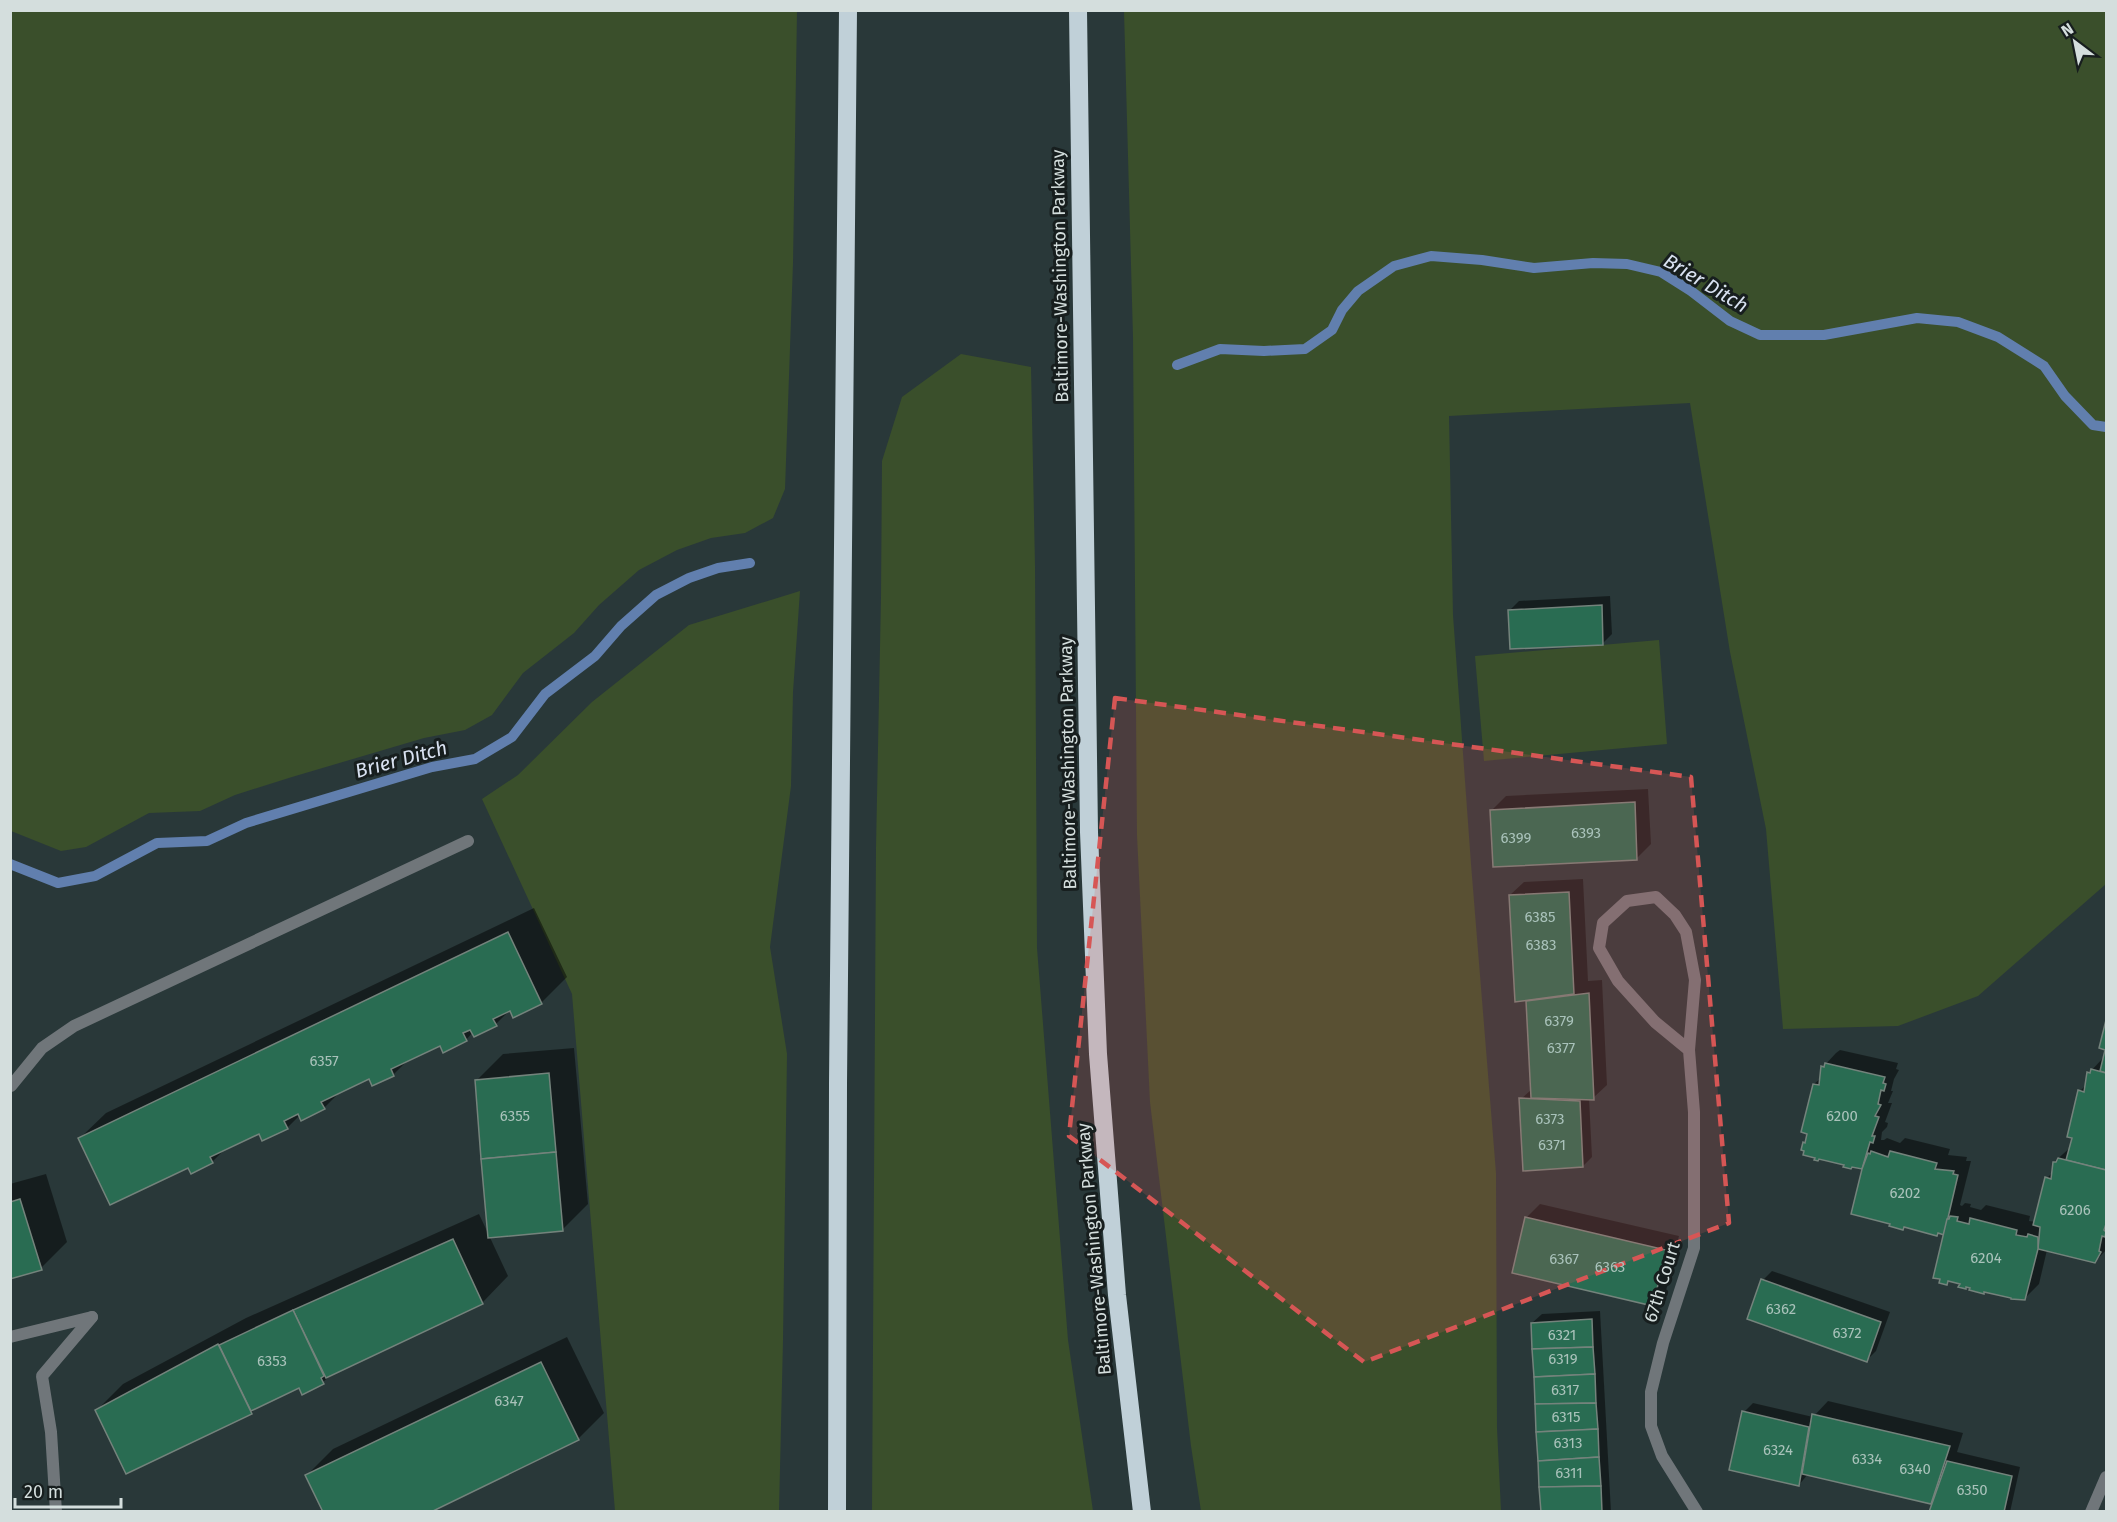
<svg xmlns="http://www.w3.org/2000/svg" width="2117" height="1522" viewBox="0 0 2117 1522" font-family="'Fira Sans',sans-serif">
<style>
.green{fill:#3a4f2b}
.shadow{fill:#0007}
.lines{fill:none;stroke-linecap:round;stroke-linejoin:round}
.stream{stroke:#617fae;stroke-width:10}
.building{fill:#296c52;stroke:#74837c;stroke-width:1.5}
.service{stroke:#70767a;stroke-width:12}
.minor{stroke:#70767a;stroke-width:12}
.motorway{stroke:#c0d0d8;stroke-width:18}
.marked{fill:#d65655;fill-opacity:0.2;stroke:#d65655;stroke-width:4.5;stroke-dasharray:12 8;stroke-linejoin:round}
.labels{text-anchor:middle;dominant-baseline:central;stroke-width:6;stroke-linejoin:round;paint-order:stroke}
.number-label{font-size:15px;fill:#a9c2ba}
.street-label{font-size:18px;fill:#d4dedd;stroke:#171e1e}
.water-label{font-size:20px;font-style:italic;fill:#d9e2f1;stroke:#171e1e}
</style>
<rect width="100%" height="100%" fill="#293839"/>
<g class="green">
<path d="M10 11H797L793 263 785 489 773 518 745 533 711 538 677 550 639 570 599 605 574 633 523 673 492 715 465 730 424 738 292 777 235 795 200 811 149 813 86 847 61 851 11 831Z"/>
<path d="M1124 11H2106V884L1978 996 1898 1026 1783 1029 1766 829 1730 652 1690 403 1449 416 1453 615 1471 864 1496 1173 1497 1428 1501 1511H1201L1191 1446 1150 1102 1137 835 1133 337Z"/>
<path d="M961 354 1031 367 1035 566 1037 948 1068 1340 1093 1511H872L876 848 881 597 882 461 902 397Z"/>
<path d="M800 591 793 692 791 786 770 947 787 1054 783 1340 779 1511H615L572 994 482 799 518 775 592 702 689 625Z"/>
<path d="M1659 640 1667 744 1484 761 1475 656Z"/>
</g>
<g class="shadow">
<path d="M1610 596 1612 634 1603 643 1510 610 1519 601Z"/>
<path d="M1648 789 1651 844 1637 858 1492 810 1506 796Z"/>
<path d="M1583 879 1588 981 1602 980 1607 1085 1593 1098H1589L1592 1157 1583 1166 1521 1099 1532 1089 1527 999 1510 895 1524 882Z"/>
<path d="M534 908 567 977 541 1003 511 1009 496 1024 473 1032 466 1040 441 1044 409 1059 393 1075 370 1077 340 1092 324 1108 300 1115 287 1128 260 1132 227 1147 212 1162 189 1166 80 1138 106 1113Z"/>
<path d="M2106 1026V1250L2095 1262 2047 1250 2039 1284 2025 1298 1973 1287 1950 1280 1947 1283 1946 1234 1906 1225 1903 1228 1864 1168 1846 1164 1804 1143 1808 1139 1814 1084 1821 1078 1823 1067 1836 1053 1840 1050 1898 1063 1896 1069 1899 1070 1894 1079 1891 1091H1893L1888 1103H1892L1885 1122 1888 1123 1887 1127 1882 1132 1881 1140H1884L1887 1138 1900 1143 1905 1138 1950 1149 1948 1155 1967 1157 1966 1161H1971L1960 1205 1962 1206 1965 1203 1971 1204 1970 1207 1981 1210 1986 1205 2030 1216 2029 1221 2036 1222 2047 1178 2053 1172 2054 1162 2072 1146 2080 1091 2087 1084 2089 1073 2104 1057 2106 1049 2101 1047Z"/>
<path d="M574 1048 588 1204 562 1230 477 1080 503 1054Z"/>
<path d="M46 1174 67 1242 41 1268 10 1278V1184Z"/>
<path d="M1540 1204 1679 1236 1666 1291 1652 1305 1526 1218Z"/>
<path d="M479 1214 508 1276 483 1302 332 1374 323 1382 303 1393 300 1386 258 1406 251 1413 97 1410 123 1384 246 1318Z"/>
<path d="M1772 1271 1890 1312 1876 1351 1867 1360 1763 1280Z"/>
<path d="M1600 1311 1611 1512H1542L1532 1323 1542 1314Z"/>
<path d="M567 1337 604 1413 578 1439 307 1475 333 1449Z"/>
<path d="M1828 1401 1963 1433 1957 1452 2020 1467 2010 1512H1932L1936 1497 1930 1503 1808 1474 1799 1485 1744 1412 1753 1403 1813 1417Z"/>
</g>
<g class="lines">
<g class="stream">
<path d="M1177 365 1220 349 1264 351 1305 349 1332 330 1342 310 1358 291 1394 266 1431 256 1482 260 1534 268 1593 263 1627 264 1661 272 1691 291 1730 321 1760 335H1824L1917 318 1958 322 1998 337 2044 366 2065 396 2093 425 2106 427"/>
<path d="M10 864 58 883 95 876 157 843 207 841 246 823 432 767 475 759 512 737 545 694 595 656 621 626 656 595 689 578 718 568 750 563"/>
</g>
</g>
<g class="building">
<path d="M1602 605 1603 645 1510 649 1508 610Z"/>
<path d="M1635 802 1637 860 1493 867 1490 810Z"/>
<path d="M1569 892 1574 994 1515 1002 1509 895Z"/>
<path d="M508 932 542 1004 513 1018 510 1011 493 1019 497 1026 474 1037 470 1030 463 1033 467 1041 443 1053 440 1046 391 1069 394 1076 372 1086 369 1079 321 1102 325 1109 301 1121 298 1114 284 1121 288 1129 262 1141 259 1134 210 1157 213 1163 191 1174 188 1168 110 1205 78 1138Z"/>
<path d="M1589 993 1594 1100 1531 1098 1526 1001Z"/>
<path d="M2106 1020V1073L2100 1071 2105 1050 2099 1048Z"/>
<path d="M1825 1063 1885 1077 1883 1083 1886 1084 1884 1091 1881 1090 1878 1104 1881 1105 1875 1116 1879 1117 1872 1136H1875L1873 1143 1870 1142 1862 1169 1852 1167 1851 1169 1843 1167 1844 1165 1819 1159 1818 1161 1814 1160 1815 1158 1803 1155 1804 1151 1801 1150 1803 1142 1805 1143 1807 1134 1801 1132 1813 1084 1819 1085 1821 1066 1824 1067Z"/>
<path d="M2091 1069 2106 1073V1170L2066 1160 2072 1138 2067 1137 2078 1090 2084 1092 2087 1072 2090 1073Z"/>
<path d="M549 1073 556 1152 481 1159 475 1080Z"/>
<path d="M1519 1098 1580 1101 1583 1167 1523 1171Z"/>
<path d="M1871 1151 1888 1157 1890 1151 1937 1163 1935 1169 1954 1171 1953 1174 1958 1175 1944 1235 1938 1233 1937 1236 1904 1227 1903 1230 1889 1226 1890 1224 1851 1214 1862 1169 1868 1153 1870 1154Z"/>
<path d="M556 1152 563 1231 488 1238 481 1159Z"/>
<path d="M2058 1158 2106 1170V1224L2104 1230 2106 1232 2105 1237 2102 1236 2099 1251 2101 1252 2095 1263 2038 1249 2040 1227 2033 1225 2045 1177 2051 1179 2053 1162H2056Z"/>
<path d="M20 1199 42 1270 10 1279V1202Z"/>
<path d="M1950 1216 1958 1217 1957 1221 1969 1224 1970 1218 2017 1230 2016 1235 2027 1237 2028 1234 2038 1237V1249L2025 1300 2011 1299V1298L1984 1292V1294L1969 1290 1970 1288 1966 1287V1289L1958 1287 1960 1284 1948 1281 1947 1285 1939 1283 1940 1279 1933 1278 1947 1219H1949Z"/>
<path d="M1525 1217 1666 1250 1653 1306 1512 1273Z"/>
<path d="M453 1239 483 1304 326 1378 293 1310Z"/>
<path d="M1761 1279 1881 1322 1867 1362 1747 1319Z"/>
<path d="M293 1310 324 1376 321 1378 324 1384 302 1395 299 1388 251 1411 219 1345Z"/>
<path d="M1592 1319 1593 1347 1532 1349 1531 1323Z"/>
<path d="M218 1344 252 1414 126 1474 95 1410Z"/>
<path d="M1593 1347 1595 1374 1534 1377 1532 1349Z"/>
<path d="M541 1362 579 1440 431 1512H323L305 1475Z"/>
<path d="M1595 1374 1596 1403 1535 1404 1534 1377Z"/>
<path d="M1596 1403 1598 1429 1536 1432 1535 1404Z"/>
<path d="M1742 1411 1809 1427 1799 1486 1729 1470Z"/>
<path d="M1812 1414 1950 1446 1931 1504 1802 1474Z"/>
<path d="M1598 1429 1599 1457 1538 1461 1536 1432Z"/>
<path d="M1599 1457 1601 1486 1539 1487 1538 1461Z"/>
<path d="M1947 1461 2012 1476 2004 1512H1929Z"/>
<path d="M1601 1486 1602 1512H1541L1539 1487Z"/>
</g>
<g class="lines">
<path class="service" d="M11 1086 42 1048 74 1026 468 841"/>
<g class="minor">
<path d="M1689 1050 1655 1022 1618 981 1599 948 1603 923 1627 901 1656 897 1675 915 1686 932 1695 980 1689 1050 1694 1112V1248L1663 1343 1651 1392V1426L1662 1456 1697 1512"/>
<path d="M10 1337 92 1317"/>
<path d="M56 1512 51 1432 42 1376 92 1317"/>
<path d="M2091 1512 2106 1477"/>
</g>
<g class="motorway">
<path d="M1078 10 1089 832 1098 1054 1117 1295 1142 1512"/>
<path d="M837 1512 838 1084 848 10"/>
</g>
</g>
<path class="marked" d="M1115 698 1691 777 1729 1223 1364 1362 1069 1136Z"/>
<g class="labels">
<g class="number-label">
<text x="1586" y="833">6393</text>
<text x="1516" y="838">6399</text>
<text x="1540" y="917">6385</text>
<text x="1541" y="945">6383</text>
<text x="1559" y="1021">6379</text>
<text x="1561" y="1048">6377</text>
<text x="324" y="1061">6357</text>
<text x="515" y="1116">6355</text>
<text x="1842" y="1116">6200</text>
<text x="1550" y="1119">6373</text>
<text x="1552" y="1145">6371</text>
<text x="1905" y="1193">6202</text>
<text x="2075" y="1210">6206</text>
<text x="1986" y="1258">6204</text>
<text x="1564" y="1259">6367</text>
<text x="1610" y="1267">6363</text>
<text x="1781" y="1309">6362</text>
<text x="1847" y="1333">6372</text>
<text x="1562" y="1335">6321</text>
<text x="1563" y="1359">6319</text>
<text x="272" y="1361">6353</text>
<text x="1565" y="1390">6317</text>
<text x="509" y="1401">6347</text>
<text x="1566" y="1417">6315</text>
<text x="1568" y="1443">6313</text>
<text x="1778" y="1450">6324</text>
<text x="1867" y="1459">6334</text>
<text x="1915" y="1469">6340</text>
<text x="1569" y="1473">6311</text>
<text x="1972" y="1490">6350</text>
</g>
<g class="street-label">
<text transform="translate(1060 276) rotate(-91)">Baltimore-Washington Parkway</text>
<text transform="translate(1068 763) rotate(-91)">Baltimore-Washington Parkway</text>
<text transform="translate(1094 1249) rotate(-95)">Baltimore-Washington Parkway</text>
<text transform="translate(1662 1282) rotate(-73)">67th Court</text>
</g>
<g class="water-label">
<text transform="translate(1706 283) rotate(31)">Brier Ditch</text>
<text transform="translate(401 759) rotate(-15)">Brier Ditch</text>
</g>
</g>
<rect width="2117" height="1522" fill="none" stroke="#d4dedd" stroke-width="24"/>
<g transform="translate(2075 42) rotate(328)" stroke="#171e1e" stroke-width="4.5" paint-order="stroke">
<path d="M0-4.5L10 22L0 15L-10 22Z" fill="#d4dedd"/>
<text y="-9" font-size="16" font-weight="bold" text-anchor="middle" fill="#d4dedd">N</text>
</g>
<path d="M15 1498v9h106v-9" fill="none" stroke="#d4dedd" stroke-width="3"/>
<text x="24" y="1498" font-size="18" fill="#d4dedd" stroke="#171e1e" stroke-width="4.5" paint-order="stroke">20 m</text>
</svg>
